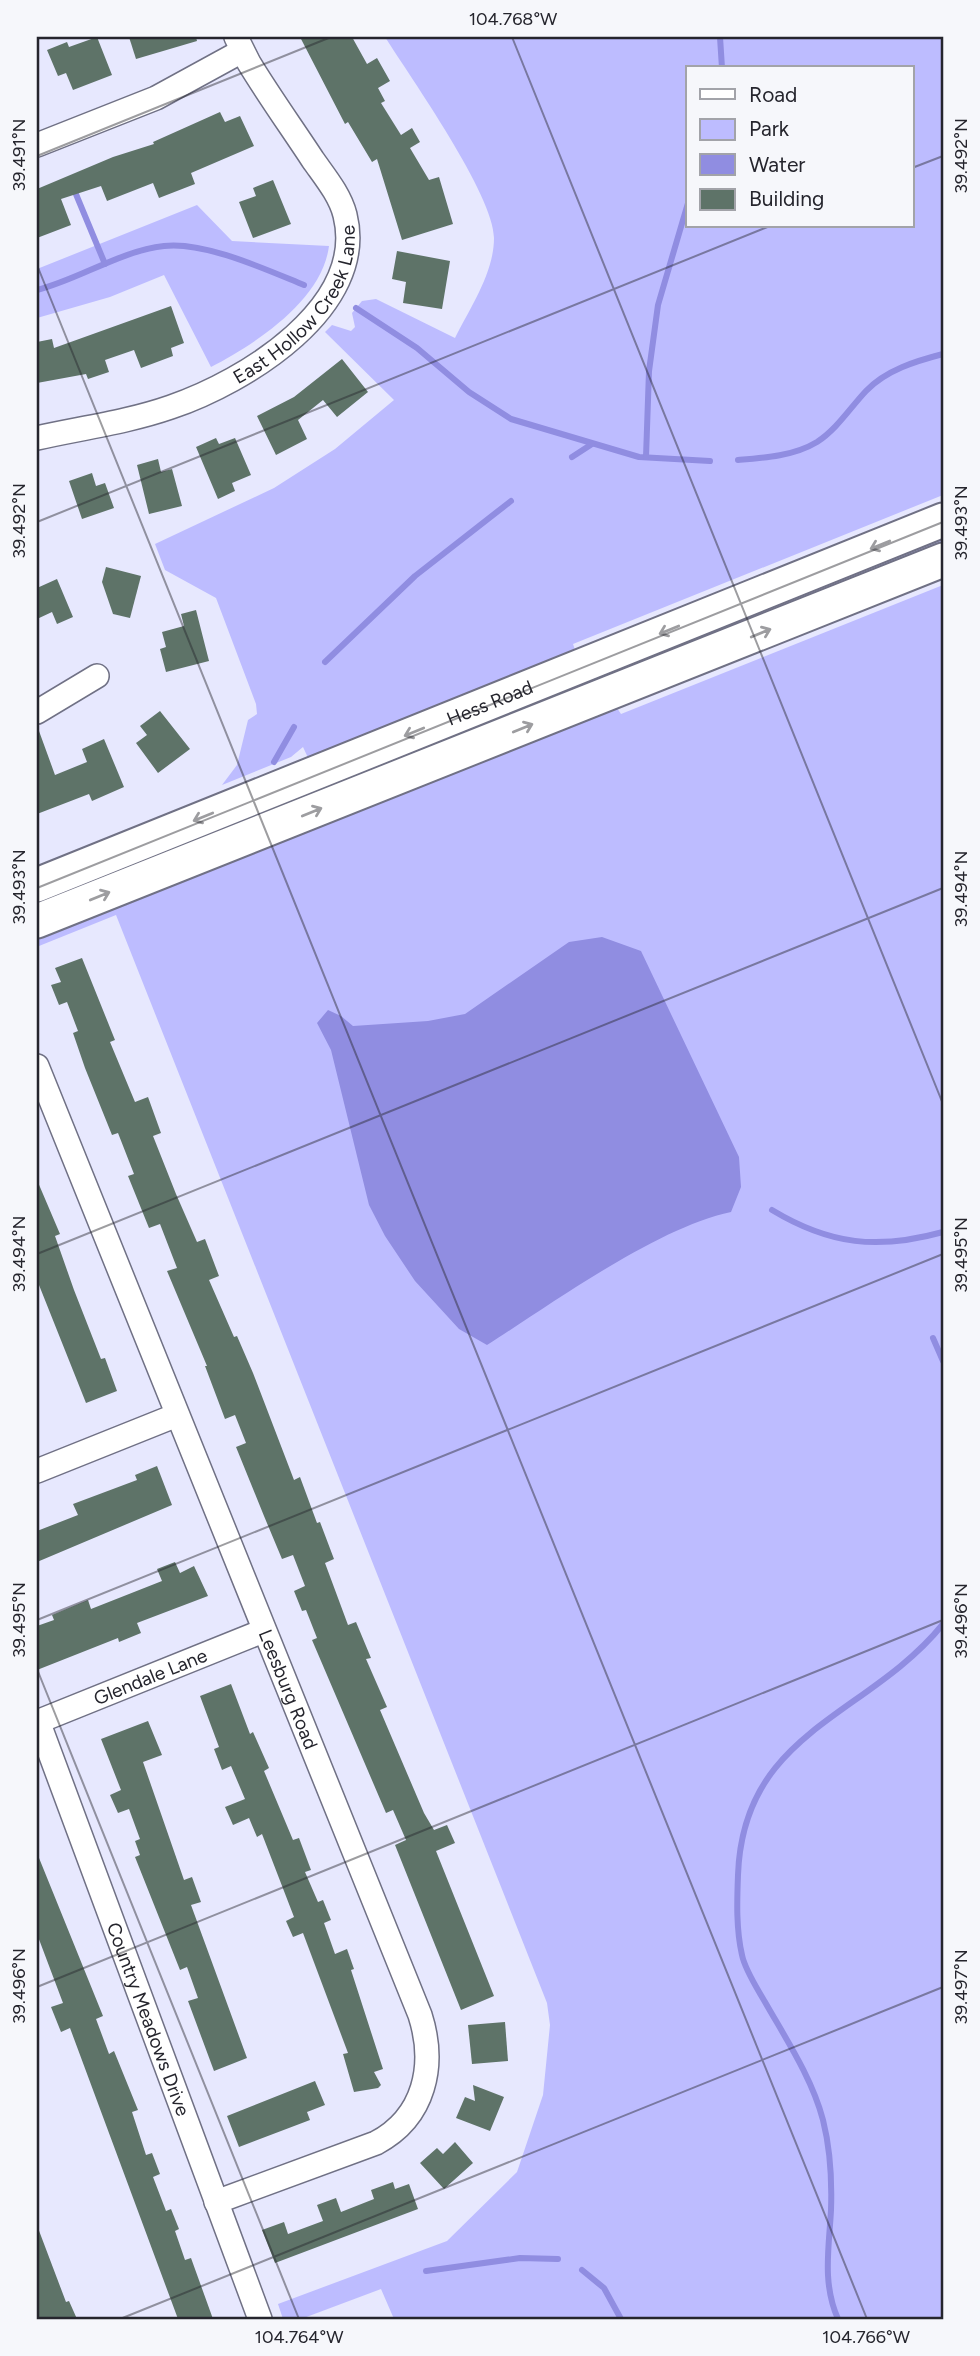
<svg xmlns="http://www.w3.org/2000/svg" width="980" height="2356" viewBox="0 0 980 2356" font-family="Figtree,sans-serif">
<style>
.green{fill:#bdbcff;fill-rule:evenodd}
.water{fill:#908de1}
.lines{fill:none;stroke-linecap:round;stroke-linejoin:round}
.stream{stroke:#908de1;stroke-width:6}
.building{fill:#5e7368}
.street-casing{stroke:#707185;stroke-width:26}
.secondary-casing{stroke:#707185;stroke-width:37}
.street{stroke:#fff;stroke-width:23}
.secondary{stroke:#fff;stroke-width:33}
.oneway{stroke:#9d9da0}
.ticks{fill:none;stroke:#25252d;stroke-width:2;stroke-opacity:0.45}
.labels{text-anchor:middle;dominant-baseline:central;stroke-width:7;stroke-linejoin:round;paint-order:stroke}
.street-label{font-size:19px;fill:#25252d;stroke:#f6f7fb}
.neatline{fill:none;stroke:#25252d;stroke-width:2.5}
.ticks-label{font-size:18px;text-anchor:middle;fill:#25252d}
</style>
<rect width="100%" height="100%" fill="#e7e8fe"/>
<g class="green">
<path d="M385 37H943V495L573 644 576 653 310 762 303 747 291 757 222 785 237 765 248 720 257 714 256 704 216 598 165 570 155 544 274 488 335 449 394 400 325 332 332 325 351 331 355 327 352 313 362 301 376 299 455 338C470 308 494 273 494 238 494 195 411 78 385 37ZM688 68H912V226H688Z"/>
<path d="M197 205 232 241 329 246C322 301 255 344 211 367L164 275 110 297 37 318V269Z"/>
<path d="M943 534V547L624 675 619 664Z"/>
<path d="M943 585V2319H394L381 2289 301 2319H283L278 2304 447 2241 517 2172 543 2095 550 2025 547 2003 116 915 39 946 37 934 615 705 621 714Z"/>
</g>
<path class="water" d="M602 937 641 951 739 1157 741 1187 731 1212C656 1228 553 1303 487 1345L459 1329 415 1281 385 1236 369 1205 331 1050 317 1023 328 1010 341 1016 353 1026 428 1021 465 1014 569 942Z"/>
<g class="lines">
<g class="stream">
<path d="M720 37 722 68"/>
<path d="M73 187 105 264"/>
<path d="M37 290C80 279 120 251 164 246 204 241 267 270 304 285"/>
<path d="M356 308 417 348 469 392 511 419 639 457 710 461"/>
<path d="M572 457 592 444"/>
<path d="M646 457 649 371 658 305 688 203"/>
<path d="M738 460C764 458 794 456 817 442 837 429 850 408 866 391 886 370 916 361 943 354"/>
<path d="M325 662 415 576 511 501"/>
<path d="M274 762 294 727"/>
<path d="M772 1210C830 1245 878 1250 943 1232"/>
<path d="M933 1338 943 1361"/>
<path d="M582 2270 604 2288 621 2319"/>
<path d="M426 2271 520 2258 558 2259"/>
<path d="M838 2319C822 2283 829 2248 831 2210 832 2182 830 2148 823 2120 812 2078 786 2039 765 2002 757 1988 745 1970 742 1955 736 1929 737 1901 738 1875 743 1730 868 1717 943 1624"/>
</g>
</g>
<g class="building">
<path d="M97 37 112 75 73 90 66 73 58 76 47 50 67 42 69 47Z"/>
<path d="M129 37H196L197 41 136 59Z"/>
<path d="M300 37H352L367 64 377 58 390 81 378 88 385 101 381 103 401 135 412 128 420 142 410 148 429 180 439 177 453 224 402 240 377 159 372 162 348 122 345 124Z"/>
<path d="M220 112 225 122 240 116 254 146 191 173 195 184 159 198 153 183 107 201 101 186 61 199 71 225 37 238V189L113 157 154 144 153 142Z"/>
<path d="M273 180 291 224 253 238 239 202 256 196 253 188Z"/>
<path d="M397 251 450 261 442 309 403 303 406 282 392 279Z"/>
<path d="M171 306 184 343 171 348 173 356 141 368 134 350 105 360 109 372 88 379 86 374 37 383V342L52 339 54 348Z"/>
<path d="M342 359 368 392 337 417 323 400 298 420 307 439 276 455 257 416 294 397Z"/>
<path d="M216 438 219 444 235 438 251 475 232 483 235 491 218 499 196 447Z"/>
<path d="M158 459 161 472 172 469 182 506 149 514 137 465Z"/>
<path d="M92 473 96 486 105 483 114 508 82 519 69 481Z"/>
<path d="M106 567 141 576 130 618 113 614 102 582Z"/>
<path d="M57 579 73 617 57 624 52 612 37 619V588Z"/>
<path d="M196 610 209 661 166 672 160 649 166 647 162 632 184 626 181 614Z"/>
<path d="M160 711 190 749 158 773 136 743 147 735 140 726Z"/>
<path d="M39 731 55 775 87 762 82 749 104 739 124 787 92 801 89 794 37 814Z"/>
<path d="M82 958 115 1040 110 1042 135 1102 148 1097 161 1133 153 1136 176 1194 197 1242 205 1239 219 1276 209 1280 234 1337 237 1336 253 1373 294 1480 300 1477 317 1523 320 1522 334 1559 325 1563 348 1625 356 1622 371 1658 366 1659 387 1707 380 1710 424 1813 434 1830 447 1825 455 1843 436 1851 494 1996 461 2010 395 1845 406 1840 393 1810 386 1813 312 1640 317 1638 306 1610 302 1611 294 1591 305 1586 293 1555 282 1559 264 1516 236 1447 246 1443 235 1415 225 1419 205 1366H207L167 1271 177 1268 160 1224 149 1228 128 1176 134 1174 118 1133 112 1135 85 1068 73 1033 78 1031 67 1002 59 1005 51 985 61 982 55 968Z"/>
<path d="M37 1180 60 1234 55 1236 74 1290 101 1359 105 1358 117 1391 86 1403 37 1280Z"/>
<path d="M157 1466 172 1505 37 1562V1531L78 1515 73 1504 137 1480 135 1475Z"/>
<path d="M175 1562 180 1573 194 1566 208 1596 137 1623 141 1633 119 1642 118 1638 37 1670V1626L54 1620 52 1615 88 1600 91 1609 162 1581 157 1569Z"/>
<path d="M231 1684 250 1734 253 1732 269 1768 264 1771 293 1840 299 1838 311 1870 305 1872 318 1902 323 1900 331 1920 324 1923 335 1954 347 1949 354 1969 351 1970 383 2069 374 2072 381 2085 378 2088 354 2092 343 2054 348 2053 303 1933 293 1937 286 1921 294 1917 262 1834 257 1837 249 1818 233 1825 225 1807 245 1799 231 1766 222 1770 214 1749 219 1747 200 1696Z"/>
<path d="M148 1721 162 1755 143 1762 184 1880 192 1877 201 1902 191 1905 247 2058 214 2071 188 2001 198 1998 187 1967 180 1970 135 1857 140 1855 135 1841 140 1839 129 1809 118 1813 110 1795 121 1790 101 1739Z"/>
<path d="M37 1853 103 2016 96 2019 109 2054 114 2051 138 2110 132 2112 146 2155 152 2153 160 2174 153 2177 166 2211 171 2209 179 2229 175 2231 185 2260 191 2258 213 2319H178L70 2028 61 2032 51 2007 63 2003 37 1934Z"/>
<path d="M505 2022 508 2061 472 2064 468 2025Z"/>
<path d="M315 2081 325 2105 307 2112 310 2120 239 2147 227 2116Z"/>
<path d="M473 2085 504 2097 490 2131 456 2118 465 2097 475 2101Z"/>
<path d="M455 2142 473 2163 444 2189 420 2163 437 2148 443 2154Z"/>
<path d="M393 2182 395 2189 409 2184 418 2209 275 2263 262 2230 284 2222 288 2234 323 2221 317 2205 336 2198 341 2212 374 2199 371 2190Z"/>
<path d="M38 2228 66 2302 69 2301 77 2319H37Z"/>
</g>
<g class="lines">
<defs>
<g id="street">
<path d="M37 145 156 98 242 51"/>
<path id="s1" d="M37 438C82 428 128 422 171 407 245 382 368 307 345 215 340 195 325 177 313 160 292 128 269 96 249 63L236 37"/>
<path d="M37 712 97 676"/>
<path id="s2" d="M37 1066 420 2015C436 2065 425 2117 376 2143L216 2202"/>
<path d="M37 1471 177 1415"/>
<path id="s3" d="M38 1721 260 2319"/>
<path id="s4" d="M37 1722 263 1631"/>
</g>
<g id="secondary">
<path id="s5" d="M37 885 943 520"/>
<path d="M37 921 943 560"/>
</g>
</defs>
<use href="#street" class="street-casing"/>
<use href="#secondary" class="secondary-casing"/>
<use href="#street" class="street"/>
<use href="#secondary" class="secondary"/>
</g>
<defs><path id="oneway-shaft" d="M-6 0H5M1.5-3L5.5 0L1.5 3" fill="none" stroke-width="1.6" stroke-linecap="round" stroke-linejoin="round" transform="scale(1.75)"/></defs>
<g class="oneway">
<use href="#oneway-shaft" transform="translate(880 545) rotate(158)"/>
<use href="#oneway-shaft" transform="translate(669 630) rotate(158)"/>
<use href="#oneway-shaft" transform="translate(761 633) rotate(-22)"/>
<use href="#oneway-shaft" transform="translate(523 728) rotate(-22)"/>
<use href="#oneway-shaft" transform="translate(414 732) rotate(158)"/>
<use href="#oneway-shaft" transform="translate(312 812) rotate(-22)"/>
<use href="#oneway-shaft" transform="translate(203 817) rotate(158)"/>
<use href="#oneway-shaft" transform="translate(100 896) rotate(-22)"/>
</g>
<path class="ticks" d="M512 37 943 1104M37 156 331 37M912 168 943 156M37 265 867 2319M37 522 770 226M37 888 943 522M37 1254 943 888M37 1620 943 1254M37 1669 299 2319M37 1987 943 1620M120 2319 943 1987"/>
<g class="labels">
<g class="street-label">
<text stroke="none"><textPath href="#s1" startOffset="308">East Hollow Creek Lane</textPath></text>
<text stroke="none"><textPath href="#s5" startOffset="488">Hess Road</textPath></text>
<text stroke="none"><textPath href="#s4" startOffset="122">Glendale Lane</textPath></text>
<text stroke="none"><textPath href="#s2" startOffset="672">Leesburg Road</textPath></text>
<text stroke="none"><textPath href="#s3" startOffset="318">Country Meadows Drive</textPath></text>
</g>
</g>
<rect width="980" height="2356" fill="none" stroke="#f6f7fb" stroke-width="77"/>
<rect x="686" y="66" width="228" height="161" fill="#f6f7fb" stroke="#a2a3a9" stroke-width="2"/>
<rect x="700" y="89" width="35" height="10" fill="#ffffff" stroke="#a2a3a9" stroke-width="2"/>
<text x="749" y="102" font-size="21" fill="#25252d">Road</text>
<rect x="700" y="119" width="35" height="21" fill="#bdbcff" stroke="#a2a3a9" stroke-width="2"/>
<text x="749" y="136" font-size="21" fill="#25252d">Park</text>
<rect x="700" y="154" width="35" height="21" fill="#908de1" stroke="#a2a3a9" stroke-width="2"/>
<text x="749" y="172" font-size="21" fill="#25252d">Water</text>
<rect x="700" y="189" width="35" height="21" fill="#5e7368" stroke="#a2a3a9" stroke-width="2"/>
<text x="749" y="206" font-size="21" fill="#25252d">Building</text>
<rect x="38" y="38" width="904" height="2280" class="neatline"/>
<g class="ticks-label">
<text x="513" y="25">104.768°W</text>
<text transform="translate(19 155) rotate(-90)" y="6">39.491°N</text>
<text transform="translate(961 156) rotate(-90)" y="6">39.492°N</text>
<text transform="translate(19 521) rotate(-90)" y="6">39.492°N</text>
<text transform="translate(961 523) rotate(-90)" y="6">39.493°N</text>
<text transform="translate(19 887) rotate(-90)" y="6">39.493°N</text>
<text transform="translate(961 889) rotate(-90)" y="6">39.494°N</text>
<text transform="translate(19 1254) rotate(-90)" y="6">39.494°N</text>
<text transform="translate(961 1255) rotate(-90)" y="6">39.495°N</text>
<text transform="translate(19 1620) rotate(-90)" y="6">39.495°N</text>
<text transform="translate(961 1621) rotate(-90)" y="6">39.496°N</text>
<text transform="translate(19 1986) rotate(-90)" y="6">39.496°N</text>
<text transform="translate(961 1987) rotate(-90)" y="6">39.497°N</text>
<text x="299" y="2343">104.764°W</text>
<text x="866" y="2343">104.766°W</text>
</g>
</svg>
